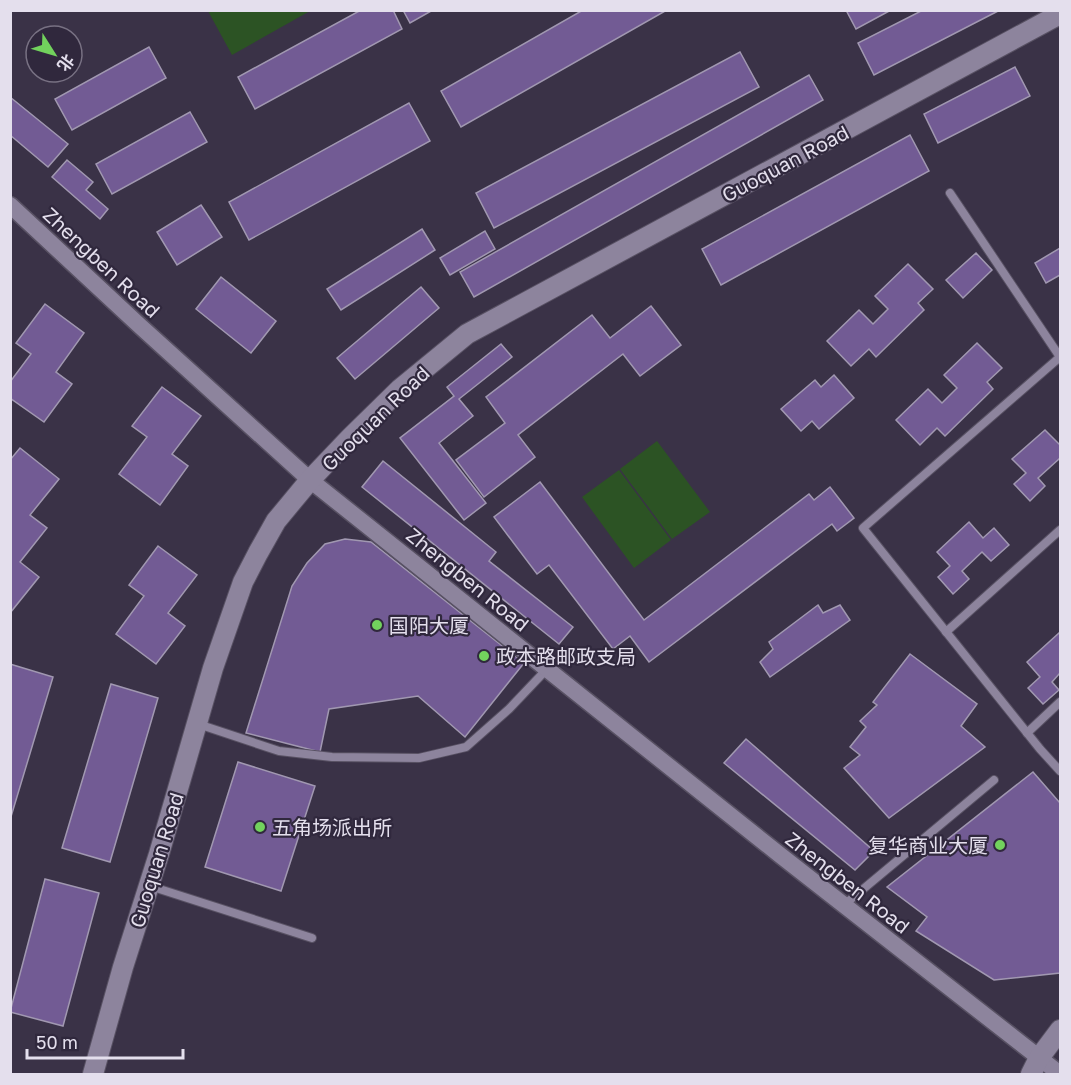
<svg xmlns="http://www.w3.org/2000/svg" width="1071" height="1085" viewBox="0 0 1071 1085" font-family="'Golos Text','Noto Sans SC',sans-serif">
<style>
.green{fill:#2c5324}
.building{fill:#725b94;stroke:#a198b1;stroke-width:1.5}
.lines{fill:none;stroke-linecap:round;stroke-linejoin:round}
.service-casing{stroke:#585163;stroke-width:10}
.minor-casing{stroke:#585163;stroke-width:19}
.tertiary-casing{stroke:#585163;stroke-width:22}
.service{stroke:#8d849d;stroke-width:8}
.minor{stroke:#8d849d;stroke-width:16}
.tertiary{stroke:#8d849d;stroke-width:20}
.poi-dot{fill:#72d25d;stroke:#30283d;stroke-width:2}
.labels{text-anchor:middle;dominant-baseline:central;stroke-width:4.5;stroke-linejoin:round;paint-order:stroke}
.street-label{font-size:20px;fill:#e4dfed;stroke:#30283d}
.poi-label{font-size:20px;fill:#e4dfed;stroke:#30283d;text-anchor:start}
</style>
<rect width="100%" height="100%" fill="#3a3247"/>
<g class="green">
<path d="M208 11H310L232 55Z"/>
<path d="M657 441 710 512 672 539 620 469Z"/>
<path d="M619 470 671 540 634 568 582 497Z"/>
</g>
<g class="building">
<path d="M361 10H393L402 29 255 109 238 77Z"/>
<path d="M403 10H433L410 23Z"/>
<path d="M583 10H667L461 127 441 91Z"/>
<path d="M846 10H891L856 29Z"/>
<path d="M923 10H1000L874 75 858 43Z"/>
<path d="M149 47 166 78 72 130 55 99Z"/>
<path d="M740 52 759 87 494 228 476 193Z"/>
<path d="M1015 67 1030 96 938 143 924 114Z"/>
<path d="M809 75 823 100 474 297 460 272Z"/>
<path d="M10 97 68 144 48 167 10 135Z"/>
<path d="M409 103 430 141 249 240 229 202Z"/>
<path d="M190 112 207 142 112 194 96 164Z"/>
<path d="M910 135 929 171 721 285 702 249Z"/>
<path d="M67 160 93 182 86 190 108 209 100 219 52 177Z"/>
<path d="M201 205 222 237 177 265 157 232Z"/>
<path d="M422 229 435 250 341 310 327 289Z"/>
<path d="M485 231 495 249 450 275 440 258Z"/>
<path d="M1060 248V275L1046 283 1035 263Z"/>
<path d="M976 253 992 270 963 298 946 280Z"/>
<path d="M908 264 933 289 918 303 924 310 876 357 869 349 851 366 827 341 859 310 873 324 888 309 875 296Z"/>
<path d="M221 277 276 321 251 353 196 309Z"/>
<path d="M421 287 439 308 355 379 337 358Z"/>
<path d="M45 304 84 333 56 372 72 384 44 422 10 398V382L31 354 16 343Z"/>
<path d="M651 306 681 345 640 376 623 354 518 435 535 457 484 497 456 460 505 423 486 397 592 315 610 338Z"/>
<path d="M977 343 1002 368 987 382 993 389 945 436 937 428 920 445 896 420 928 389 942 403 957 388 944 375Z"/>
<path d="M501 344 512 357 459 399 473 416 439 443 486 503 464 520 400 438 454 396 447 387Z"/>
<path d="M834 375 854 398 819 429 812 421 801 431 781 409 815 380 821 387Z"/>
<path d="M162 387 201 416 172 454 188 466 160 505 119 474 147 437 132 426Z"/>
<path d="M1045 430 1059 444 1060 443V461L1059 459 1038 478 1045 486 1030 501 1014 484 1026 473 1012 459Z"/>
<path d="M20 448 59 479 30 515 47 528 20 562 39 577 10 613V460Z"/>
<path d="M383 461 496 552 489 561 573 627 559 644 362 487Z"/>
<path d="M540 482 644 620 809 494 814 500 830 487 854 518 837 531 832 524 649 662 630 636 613 649 549 565 537 574 494 517Z"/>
<path d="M969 522 983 538 994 528 1009 545 991 561 982 552 962 571 969 579 953 594 938 577 950 566 937 552Z"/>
<path d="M345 539 371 542 524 663 465 737 418 696 329 709 320 752 246 733 292 586 307 563 325 544Z"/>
<path d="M158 546 197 575 168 613 185 626 156 664 116 634 144 596 129 585Z"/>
<path d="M818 605 823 613 840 605 850 620 770 677 760 662 773 649 769 642Z"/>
<path d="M1059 633 1060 635V673L1052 682 1059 690 1043 704 1028 688 1040 677 1027 662Z"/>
<path d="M910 654 977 704 961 726 985 747 889 818 844 768 860 755 850 747 866 727 860 721 877 705 873 702Z"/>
<path d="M10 664 53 677 10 820Z"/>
<path d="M111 684 158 698 110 862 62 848Z"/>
<path d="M746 739 874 851 855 870 724 763Z"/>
<path d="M238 762 315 786 281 891 205 867Z"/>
<path d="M1033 772 1060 803V973L994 980 916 931 927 917 887 887Z"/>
<path d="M45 879 99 893 63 1026 10 1012Z"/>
</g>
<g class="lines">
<defs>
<g id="service">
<path d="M950 193 1060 357"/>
<path d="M1060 357 863 528 1040 749 1060 771"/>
<path d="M946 632 1060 530"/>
<path d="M198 724 279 751 332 757 419 758 466 747 509 709 547 669"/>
<path d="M1027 733 1060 702"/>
<path d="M150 886 312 938"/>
<path d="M844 905 994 780"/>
</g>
<path id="minor" d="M10 205 140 326 310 480 780 855 1060 1074"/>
<g id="tertiary">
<path d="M93 1074 123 967 159 854 213 668 243 582 258 553 276 521 310 480 350 438 400 389 467 334 1060 14"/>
<path d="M1031 1074 1039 1058 1060 1030"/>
</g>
</defs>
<use href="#service" class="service-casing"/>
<use href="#minor" class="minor-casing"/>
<use href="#tertiary" class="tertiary-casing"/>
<use href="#service" class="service"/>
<use href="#minor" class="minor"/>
<use href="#tertiary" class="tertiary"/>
</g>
<g class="poi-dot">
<circle cx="377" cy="625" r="6"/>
<circle cx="484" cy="656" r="6"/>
<circle cx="260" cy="827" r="6"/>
<circle cx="1000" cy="845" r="6"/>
</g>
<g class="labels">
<g class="street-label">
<text transform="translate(785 163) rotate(-28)">Guoquan Road</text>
<text transform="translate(102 262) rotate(43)">Zhengben Road</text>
<text transform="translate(375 418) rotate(-44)">Guoquan Road</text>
<text transform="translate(468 579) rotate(39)">Zhengben Road</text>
<text transform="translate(156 860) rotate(-73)">Guoquan Road</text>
<text transform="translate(848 882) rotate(38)">Zhengben Road</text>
</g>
<g class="poi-label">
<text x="389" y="625">国阳大厦</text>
<text x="496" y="656">政本路邮政支局</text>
<text x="272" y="827">五角场派出所</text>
<text x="988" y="845" text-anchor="end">复华商业大厦</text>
</g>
</g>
<rect width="1071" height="1085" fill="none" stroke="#e4dfed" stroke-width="24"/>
<g transform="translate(54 54) rotate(127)"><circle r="28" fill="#30283d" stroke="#787183" stroke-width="1.5"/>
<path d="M0-4.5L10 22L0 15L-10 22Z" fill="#72d25d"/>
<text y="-9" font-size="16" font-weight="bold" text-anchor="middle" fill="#e4dfed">北</text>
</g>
<path d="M27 1049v9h156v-9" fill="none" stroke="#e4dfed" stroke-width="3"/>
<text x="36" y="1049" font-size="18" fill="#e4dfed" stroke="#30283d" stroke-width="4.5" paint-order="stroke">50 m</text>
</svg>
